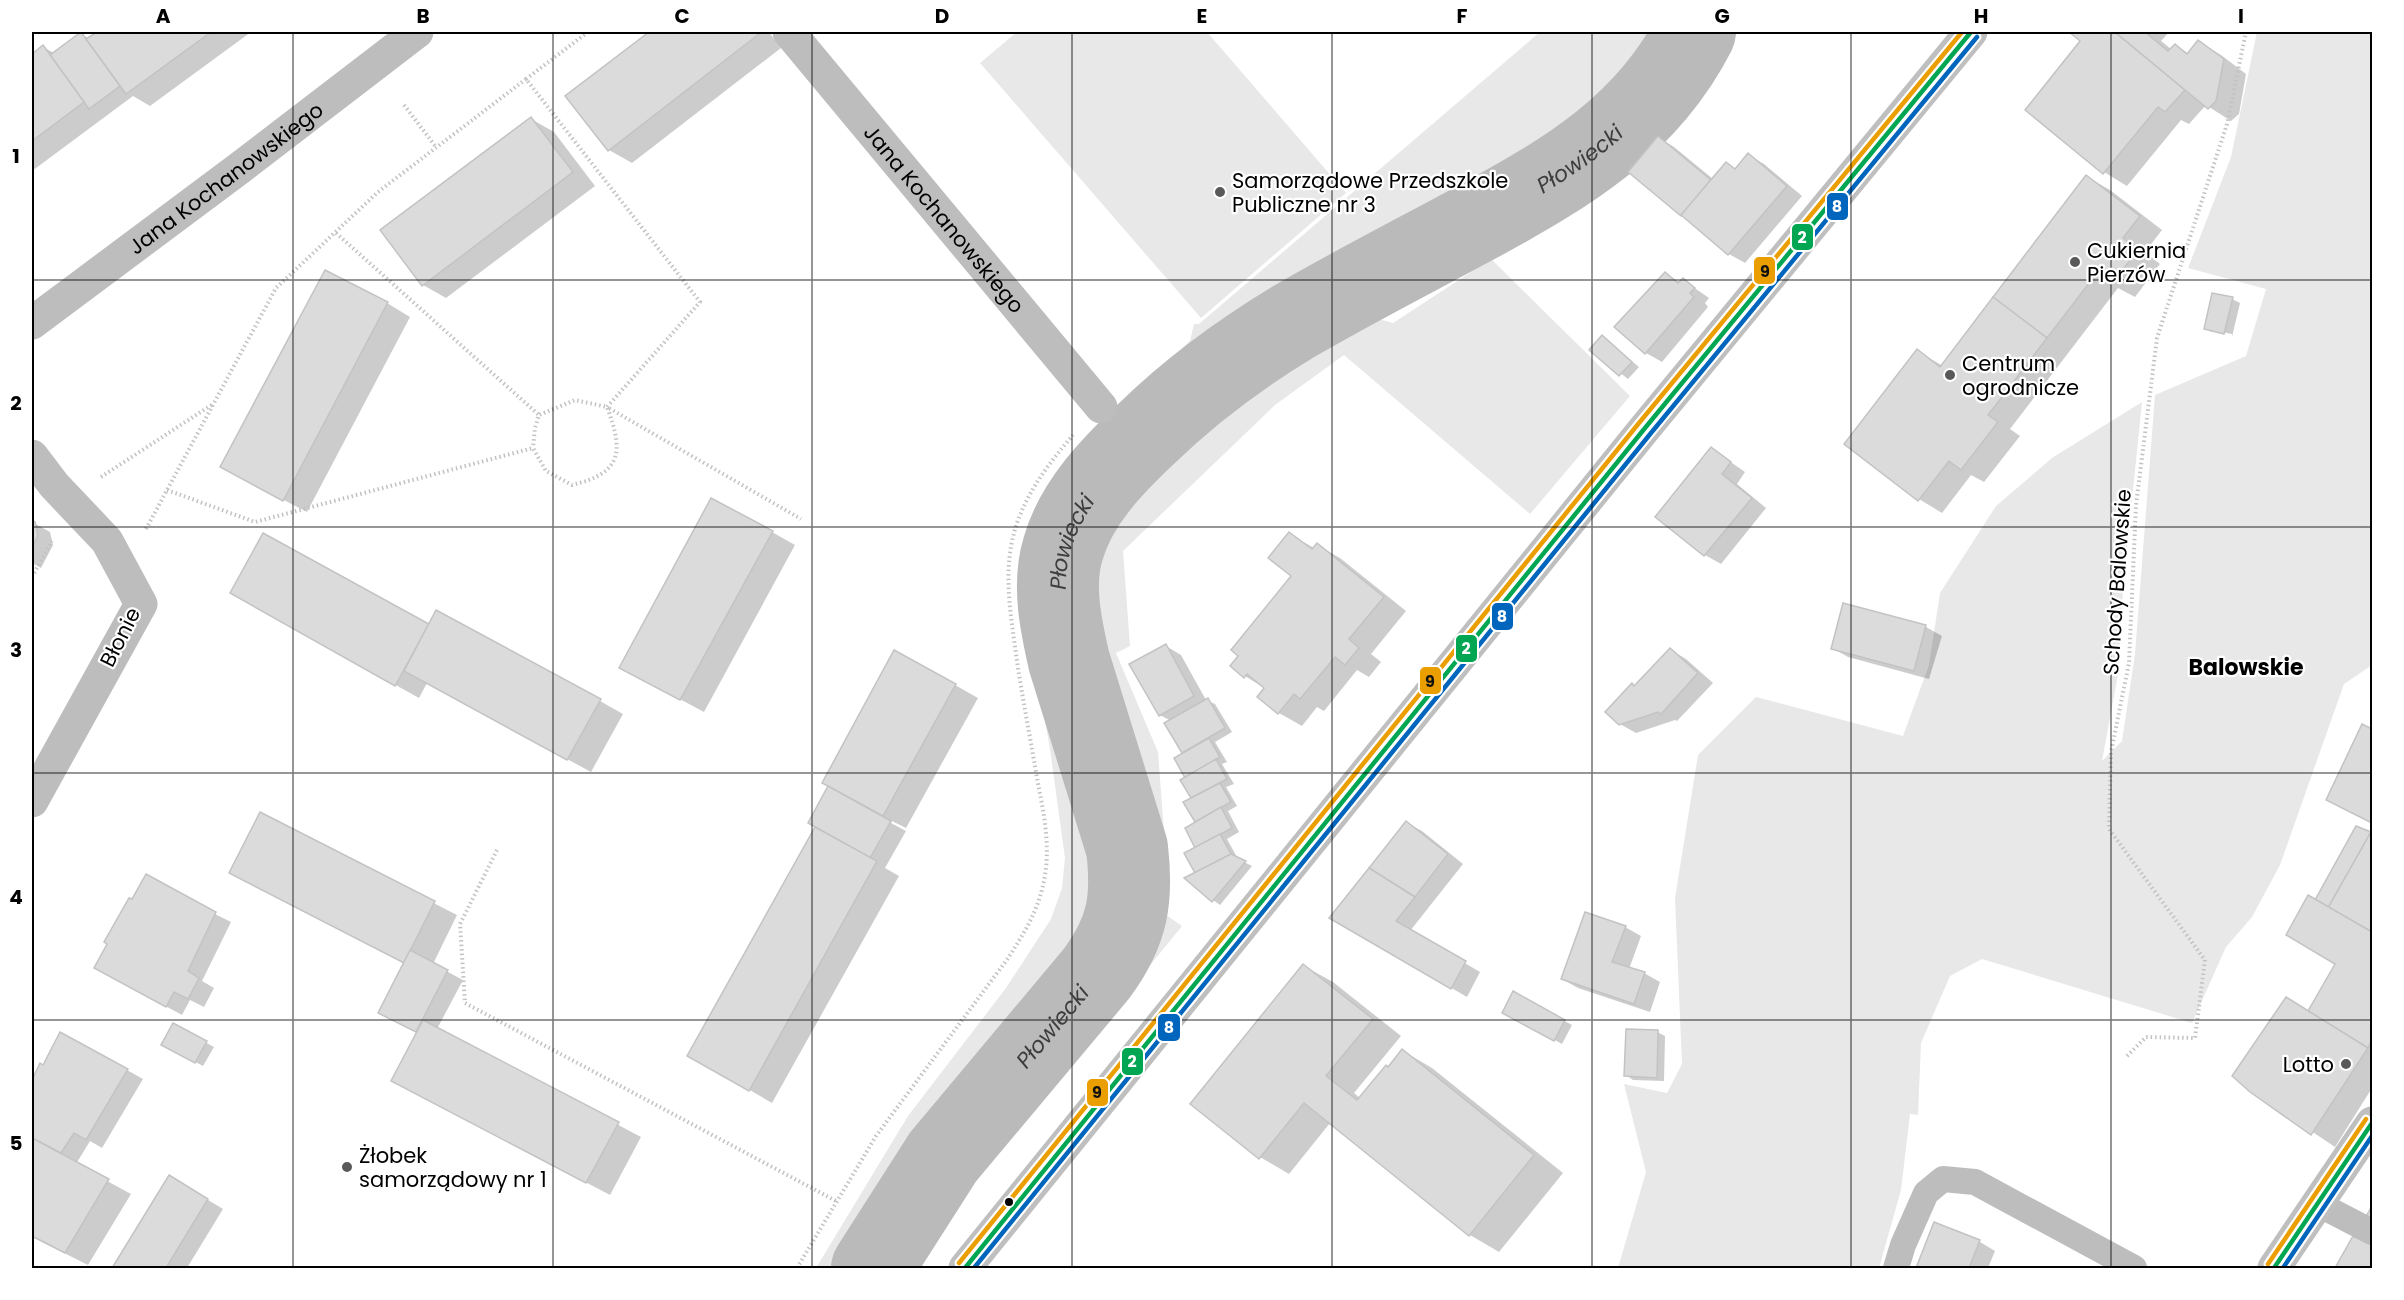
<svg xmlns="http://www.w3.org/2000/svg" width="2404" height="1300" viewBox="0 0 2404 1300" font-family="Poppins,sans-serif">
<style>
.green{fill:#e8e8e8}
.shadow{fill:#0003}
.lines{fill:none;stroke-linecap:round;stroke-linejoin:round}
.river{stroke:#bababa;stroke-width:82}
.building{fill:#dbdbdb;stroke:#c3c3c3;stroke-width:1.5}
.path{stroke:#c2c2c2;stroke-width:4;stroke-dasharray:1.5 3;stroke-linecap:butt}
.lane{stroke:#bdbdbd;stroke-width:26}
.street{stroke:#bdbdbd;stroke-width:33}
.secondary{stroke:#bfbfbf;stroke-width:33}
.bus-1-casing{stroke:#fff;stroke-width:9}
.bus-2-casing{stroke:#fff;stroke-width:9}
.bus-3-casing{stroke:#fff;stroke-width:9}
.bus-1{stroke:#00a651;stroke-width:4.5}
.bus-2{stroke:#0065bd;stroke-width:4.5}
.bus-3{stroke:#eb9e00;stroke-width:4.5}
.grid{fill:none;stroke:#000;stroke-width:1.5;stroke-opacity:0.55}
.poi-dot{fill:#595959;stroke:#fff;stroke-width:2}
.bus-dot{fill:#000;stroke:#fff;stroke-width:2}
.labels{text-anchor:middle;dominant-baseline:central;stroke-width:4.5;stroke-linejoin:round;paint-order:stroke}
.street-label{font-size:21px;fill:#000;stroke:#fff}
.poi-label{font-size:21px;fill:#000;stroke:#fff;text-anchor:start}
.water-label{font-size:22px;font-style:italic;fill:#3d3d3d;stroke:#fff}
.neighbourhood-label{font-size:22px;font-weight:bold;fill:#000;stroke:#fff}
.line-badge{stroke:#fff;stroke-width:2}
.badge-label{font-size:16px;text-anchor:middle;font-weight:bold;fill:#fff}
.pale-badge-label{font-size:16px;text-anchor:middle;font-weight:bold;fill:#111}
.neatline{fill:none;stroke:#000;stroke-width:2}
.grid-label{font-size:20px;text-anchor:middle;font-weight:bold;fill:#000}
</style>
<rect width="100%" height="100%" fill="#fff"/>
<g class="green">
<path d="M1017 32H1207L1346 193 1201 318 980 63Z"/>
<path d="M1540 32H1669L1639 82 1588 130 1246 317 1124 416 1046 511 1034 579 1057 717 1087 812 1107 859V903L1092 947 1017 1034 899 1181 849 1268H816L908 1116 1006 988 1051 919 1062 888 1065 858 1050 749 1029 629 1023 573 1038 509 1100 425 1190 341 1194 324H1199Z"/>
<path d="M2257 32H2372V665L2344 684 2280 865 2252 917 2226 947 2192 1023 1982 959 1950 976 1921 1043 1918 1115 1910 1114 1901 1190 1879 1268H1618L1646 1172 1624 1084 1667 1093 1682 1064 1675 898 1698 755 1756 697 1903 736 1929 665 1940 593 1996 506 2052 458 2142 402 2123 588 2119 669 2102 761 2122 741 2135 654 2155 395 2246 356 2266 289 2188 268 2231 157Z"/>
<path d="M1491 259 1630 396 1530 514 1344 355 1275 405 1123 551 1130 646 1116 653 1158 752 1167 872 1162 912 1182 926 1031 1112 957 1195 917 1268H902L935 1211 987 1148 1126 968 1148 904 1150 837 1103 702 1084 631 1081 569 1086 550 1191 430 1361 314 1393 323Z"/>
</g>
<g class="shadow">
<path d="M99 32H251L150 106 133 96 32 171V56L43 47 54 53 81 34 90 39Z"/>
<path d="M652 32H769L781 48 632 163 609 150 567 96Z"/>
<path d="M2072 32H2169L2161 41 2171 49 2175 45 2189 54 2199 42 2221 55 2246 74 2239 114 2231 121 2206 105 2189 124 2181 120 2127 186 2104 172 2082 41Z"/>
<path d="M531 119 554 132 595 186 446 298 423 285Z"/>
<path d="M1659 138 1674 147 1713 179 1727 164 1736 169 1748 155 1764 164 1802 196 1745 263 1729 254 1630 172Z"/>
<path d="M2087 177 2110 190 2162 230 2145 252 2160 264 2135 297 2118 288 2010 429 2020 436 1984 482 1971 475 1942 513 1919 499 1917 351 1943 366Z"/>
<path d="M1665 274 1681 283 1683 280 1709 298 1705 303 1708 307 1662 362 1646 353Z"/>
<path d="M2232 299 2240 303 2232 337V334L2212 330V332L2206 329Z"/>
<path d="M387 303 410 317 307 512 245 480Z"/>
<path d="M1602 337 1639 367 1628 379 1591 350Z"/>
<path d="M1712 449 1745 472 1737 484 1766 508 1721 564 1705 555 1657 517Z"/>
<path d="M32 522 50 532 53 545 41 568 32 563Z"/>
<path d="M772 532 795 545 704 712 644 680Z"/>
<path d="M1289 534 1314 548 1317 545 1340 558 1406 611 1371 654 1381 662 1369 677 1357 670 1324 711 1317 707 1302 726 1279 713 1259 697 1266 689 1245 676 1293 576Z"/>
<path d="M1845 604 1926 627 1942 636 1929 679 1848 657 1832 648Z"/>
<path d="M254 606 430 626 600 701 623 714 591 772 427 683 419 698Z"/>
<path d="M1166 646 1181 655 1206 700 1215 704 1232 732 1215 742 1227 762 1222 764 1234 784 1226 787 1237 806 1228 811 1239 832 1227 839 1238 859 1252 866 1220 905 1213 900 1197 874V823L1185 803 1193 798 1187 778 1184 754 1166 724 1171 721 1160 715Z"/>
<path d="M1671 650 1686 659 1713 683 1677 721 1675 720 1636 733 1620 724 1635 687Z"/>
<path d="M955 685 978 698 906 828 892 821 891 823 906 831 885 868 899 876 772 1103 689 1055 817 827 830 786Z"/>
<path d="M2363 726 2372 730V823L2351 813Z"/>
<path d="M260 814 457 915 433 964 463 980 437 1029 641 1137 610 1195 393 1081 418 1032 396 1021 405 963Z"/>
<path d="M1406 823 1422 831 1463 864 1410 931 1480 972 1467 997 1331 918Z"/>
<path d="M2356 827 2372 834V1088L2335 1147 2251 1091 2309 1012 2337 963 2316 901Z"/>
<path d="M215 914 231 922 202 981 214 988 204 1007 190 1000 182 1015 112 977Z"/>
<path d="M1625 927 1641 936 1629 969 1644 973 1660 982 1650 1012 1578 988 1562 979Z"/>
<path d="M1304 966 1333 982 1401 1036 1354 1093 1360 1098 1403 1051 1432 1068 1563 1173 1499 1252 1470 1235 1330 1123 1289 1174 1260 1157Z"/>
<path d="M1513 993 1572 1025 1562 1044 1504 1012Z"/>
<path d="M173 1025 214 1047 203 1066 171 1049Z"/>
<path d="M1657 1032 1665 1036 1664 1081 1633 1080 1626 1075Z"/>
<path d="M41 1065 127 1070 143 1079 102 1148 90 1141 76 1164 131 1194 88 1265 32 1237V1083Z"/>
<path d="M170 1177 223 1209 187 1268H114Z"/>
<path d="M1935 1224 1980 1242 1995 1251 1988 1268H1918Z"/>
<path d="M2354 1238 2372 1246V1268H2336Z"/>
</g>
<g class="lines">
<path class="river" id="s1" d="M872 1268 943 1157 1097 973C1128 931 1133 899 1127 848L1069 661C1061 626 1052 585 1063 549 1076 503 1112 466 1146 434 1190 391 1240 354 1293 322 1353 287 1416 255 1477 222 1567 173 1647 126 1695 32"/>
</g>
<g class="building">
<path d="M81 32 120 86 89 109 50 55Z"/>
<path d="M97 32H211L126 94 86 39Z"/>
<path d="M649 32H757L759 34 608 151 565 96Z"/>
<path d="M2069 32H2115L2185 90 2165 112 2158 107 2103 174 2025 110 2080 41Z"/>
<path d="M2115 32H2145L2168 51 2175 44 2187 54 2198 40 2224 59 2216 101 2208 109Z"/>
<path d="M43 45 84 102 32 141V54Z"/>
<path d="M531 117 573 172 422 286 380 230Z"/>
<path d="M1658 136 1711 180 1681 216 1628 172Z"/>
<path d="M1748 153 1787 186 1728 255 1681 215 1726 162 1735 169Z"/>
<path d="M2086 175 2140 216 2123 238 2138 250 2111 285 2096 274 2047 338 1993 297Z"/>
<path d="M325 270 388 302 283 501 220 467Z"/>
<path d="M1665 272 1678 283 1683 278 1695 288 1690 293 1694 297 1645 354 1614 327Z"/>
<path d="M2212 293 2233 297 2224 334 2204 329Z"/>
<path d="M1993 297 2047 338 1988 415 1998 422 1961 470 1949 461 1918 501 1844 444 1917 349 1940 367Z"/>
<path d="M1602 335 1632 362 1619 376 1589 350Z"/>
<path d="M1711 447 1731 462 1722 474 1752 498 1704 556 1655 517Z"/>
<path d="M711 498 773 531 680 700 619 668Z"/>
<path d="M32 520 35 522 38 535 32 548Z"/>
<path d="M1289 532 1312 549 1317 543 1384 597 1349 639 1359 648 1345 665 1335 657 1300 699 1294 694 1278 714 1257 697 1264 688 1247 674 1244 678 1230 666 1238 656 1231 650 1291 576 1268 558Z"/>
<path d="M263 533 429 624 395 686 230 593Z"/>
<path d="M1843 603 1926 625 1914 671 1831 649Z"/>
<path d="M436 610 601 699 567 760 404 671Z"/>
<path d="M1166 644 1194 696 1159 716 1129 664Z"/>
<path d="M1670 648 1698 673 1661 714 1658 712 1619 725 1605 712 1632 683 1634 686Z"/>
<path d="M894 650 956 684 883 816 822 783Z"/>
<path d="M1208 698 1225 728 1182 753 1164 723Z"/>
<path d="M2362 724 2372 729V823L2326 800Z"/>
<path d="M1209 738 1220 757 1185 778 1174 758Z"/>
<path d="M1216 759 1227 779 1191 798 1180 780Z"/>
<path d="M1220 783 1231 802 1195 822 1183 802Z"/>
<path d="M828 786 891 821 870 858 808 823Z"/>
<path d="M1221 807 1232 828 1195 848 1185 828Z"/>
<path d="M260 812 435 901 404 963 229 873Z"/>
<path d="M1406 821 1448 854 1415 897 1369 868Z"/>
<path d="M2356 826 2371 832 2328 908 2315 900Z"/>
<path d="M815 827 877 861 749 1091 687 1056Z"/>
<path d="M2371 832 2372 833V932L2328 908Z"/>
<path d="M1220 834 1231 854 1195 873 1184 853Z"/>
<path d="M1231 854 1246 861 1212 902 1184 878Z"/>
<path d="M1369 868 1415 897 1396 921 1466 961 1451 989 1329 918Z"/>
<path d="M146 874 216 912 188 971 199 978 188 999 174 992 166 1007 94 968 107 944 104 942 129 898 132 899Z"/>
<path d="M2308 895 2372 932V1040L2368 1048 2308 1011 2335 964 2286 935Z"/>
<path d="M1585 912 1626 926 1612 962 1645 972 1634 1004 1561 979Z"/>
<path d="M410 950 448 970 416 1032 378 1013Z"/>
<path d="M1303 964 1373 1019 1326 1076 1357 1100 1386 1065 1388 1067 1402 1049 1534 1155 1469 1236 1304 1103 1259 1159 1190 1104Z"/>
<path d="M1513 991 1565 1020 1554 1041 1502 1013Z"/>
<path d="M2286 997 2368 1048 2311 1135 2250 1092 2232 1076Z"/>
<path d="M423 1020 619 1122 586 1183 391 1081Z"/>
<path d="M173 1023 207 1041 195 1063 161 1045Z"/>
<path d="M1626 1029 1658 1030 1657 1078 1624 1076Z"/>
<path d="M60 1032 128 1069 86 1140 74 1133 61 1153 32 1138V1080L40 1063 43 1065Z"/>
<path d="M32 1138 109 1179 65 1253 32 1236Z"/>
<path d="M169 1175 208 1199 166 1268H112Z"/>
<path d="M2372 1206V1223L2364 1220Z"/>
<path d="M1934 1222 1980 1240 1969 1268H1916Z"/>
<path d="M2353 1236 2372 1245V1268H2335Z"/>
</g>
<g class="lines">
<g class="path">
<path d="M526 79 588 32"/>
<path d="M404 105 436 147"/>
<path d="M336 233 539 415"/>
<path d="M101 477 213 404"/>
<path d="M167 490 255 522 533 448 546 471 572 485C622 473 624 452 607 407L575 400 539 415 535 428 533 448"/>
<path d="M146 529 276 288 378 192 526 79 700 302 607 407 801 519"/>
<path d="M32 577 52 541"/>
<path d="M497 850 460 924 465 1003 836 1201"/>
<path d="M2127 1056 2146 1037 2195 1038 2205 960 2109 829 2111 752 2129 663 2136 505 2157 338 2227 124 2246 32"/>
<path d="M797 1268 876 1136 1006 961C1024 934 1040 908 1045 875 1050 845 1044 813 1038 784 1031 741 1022 697 1016 654 1010 609 1002 567 1017 523 1029 489 1050 462 1073 435"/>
</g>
<g class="lane">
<path d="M2318 1204 2372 1232"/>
<path d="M1896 1268 1903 1245 1926 1193 1943 1179 1975 1182 2134 1268"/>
</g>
<g class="street">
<path id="s2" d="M789 32 1101 407"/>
<path id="s3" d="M32 323 241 167 417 32"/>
<path d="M32 456 54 485 107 541 141 604 32 801"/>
</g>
<g class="secondary">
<path d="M965 1268 1645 428 1971 32"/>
<path d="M2274 1268 2372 1123"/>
</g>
<defs>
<g id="bus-1">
<path d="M965 1268 1645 428 1971 32"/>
<path d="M2274 1268 2372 1123"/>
</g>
<g id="bus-2">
<path d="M974 1268 1651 433 1977 37"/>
<path d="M2283 1268 2372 1136"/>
</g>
<g id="bus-3">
<path d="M959 1263 1639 423 1962 32"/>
<path d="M2268 1264 2366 1119"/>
</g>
</defs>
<use href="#bus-1" class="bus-1-casing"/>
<use href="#bus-2" class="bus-2-casing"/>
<use href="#bus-3" class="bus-3-casing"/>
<use href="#bus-1" class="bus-1"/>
<use href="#bus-2" class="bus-2"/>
<use href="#bus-3" class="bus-3"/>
</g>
<path class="grid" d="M293 32V1268M553 32V1268M812 32V1268M1072 32V1268M1332 32V1268M1592 32V1268M1851 32V1268M2111 32V1268M32 280H2372M32 527H2372M32 773H2372M32 1020H2372"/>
<g class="poi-dot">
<circle cx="1220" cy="192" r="6"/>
<circle cx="2075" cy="262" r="6"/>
<circle cx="1950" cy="375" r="6"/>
<circle cx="2346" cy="1064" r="6"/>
<circle cx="347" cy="1167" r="6"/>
</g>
<circle class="bus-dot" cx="1009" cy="1202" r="5"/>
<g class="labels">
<g class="street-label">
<text stroke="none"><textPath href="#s3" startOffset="242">Jana Kochanowskiego</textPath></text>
<text stroke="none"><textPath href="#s2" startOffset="243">Jana Kochanowskiego</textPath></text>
<text transform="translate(2117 582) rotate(-86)">Schody Balowskie</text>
<text transform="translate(120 637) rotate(-63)">Błonie</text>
</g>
<g class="poi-label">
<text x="1232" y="180">Samorządowe Przedszkole<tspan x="1232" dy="24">Publiczne nr 3</tspan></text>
<text x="2087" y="250">Cukiernia<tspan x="2087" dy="24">Pierzów</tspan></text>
<text x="1962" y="363">Centrum<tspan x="1962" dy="24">ogrodnicze</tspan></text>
<text x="2334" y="1064" text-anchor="end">Lotto</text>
<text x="359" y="1155">Żłobek<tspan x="359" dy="24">samorządowy nr 1</tspan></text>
</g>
<g class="water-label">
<text stroke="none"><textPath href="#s1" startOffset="1472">Płowiecki</textPath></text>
<text stroke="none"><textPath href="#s1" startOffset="822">Płowiecki</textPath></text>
<text stroke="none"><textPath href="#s1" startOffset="302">Płowiecki</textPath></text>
</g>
<g class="neighbourhood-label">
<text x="2246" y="667">Balowskie</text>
</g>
</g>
<g class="line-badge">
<rect x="1826" y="192" width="23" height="29" rx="6" fill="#0065bd"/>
<rect x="1791" y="223" width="23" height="28" rx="6" fill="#00a651"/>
<rect x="1753" y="256" width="23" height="29" rx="6" fill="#eb9e00"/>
<rect x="1491" y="602" width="23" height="29" rx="6" fill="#0065bd"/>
<rect x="1455" y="634" width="23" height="29" rx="6" fill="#00a651"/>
<rect x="1419" y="666" width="23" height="29" rx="6" fill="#eb9e00"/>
<rect x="1157" y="1013" width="24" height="29" rx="6" fill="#0065bd"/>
<rect x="1121" y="1047" width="23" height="29" rx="6" fill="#00a651"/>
<rect x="1086" y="1078" width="23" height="29" rx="6" fill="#eb9e00"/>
</g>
<g class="badge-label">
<text x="1837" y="212">8</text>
<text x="1802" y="243">2</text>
<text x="1502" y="622">8</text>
<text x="1466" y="654">2</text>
<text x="1169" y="1033">8</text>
<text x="1132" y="1067">2</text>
</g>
<g class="pale-badge-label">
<text x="1765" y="277">9</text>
<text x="1430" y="687">9</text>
<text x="1097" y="1098">9</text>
</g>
<rect width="2404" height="1300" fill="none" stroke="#ffffff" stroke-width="66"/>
<rect x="33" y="33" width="2338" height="1234" class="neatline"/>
<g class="grid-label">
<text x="163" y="23">A</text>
<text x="423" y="23">B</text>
<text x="682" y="23">C</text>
<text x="942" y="23">D</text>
<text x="1202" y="23">E</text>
<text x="1462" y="23">F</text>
<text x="1722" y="23">G</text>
<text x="1981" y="23">H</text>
<text x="2241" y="23">I</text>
<text x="16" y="163">1</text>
<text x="16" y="410">2</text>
<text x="16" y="657">3</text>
<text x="16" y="904">4</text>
<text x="16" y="1150">5</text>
</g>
</svg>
